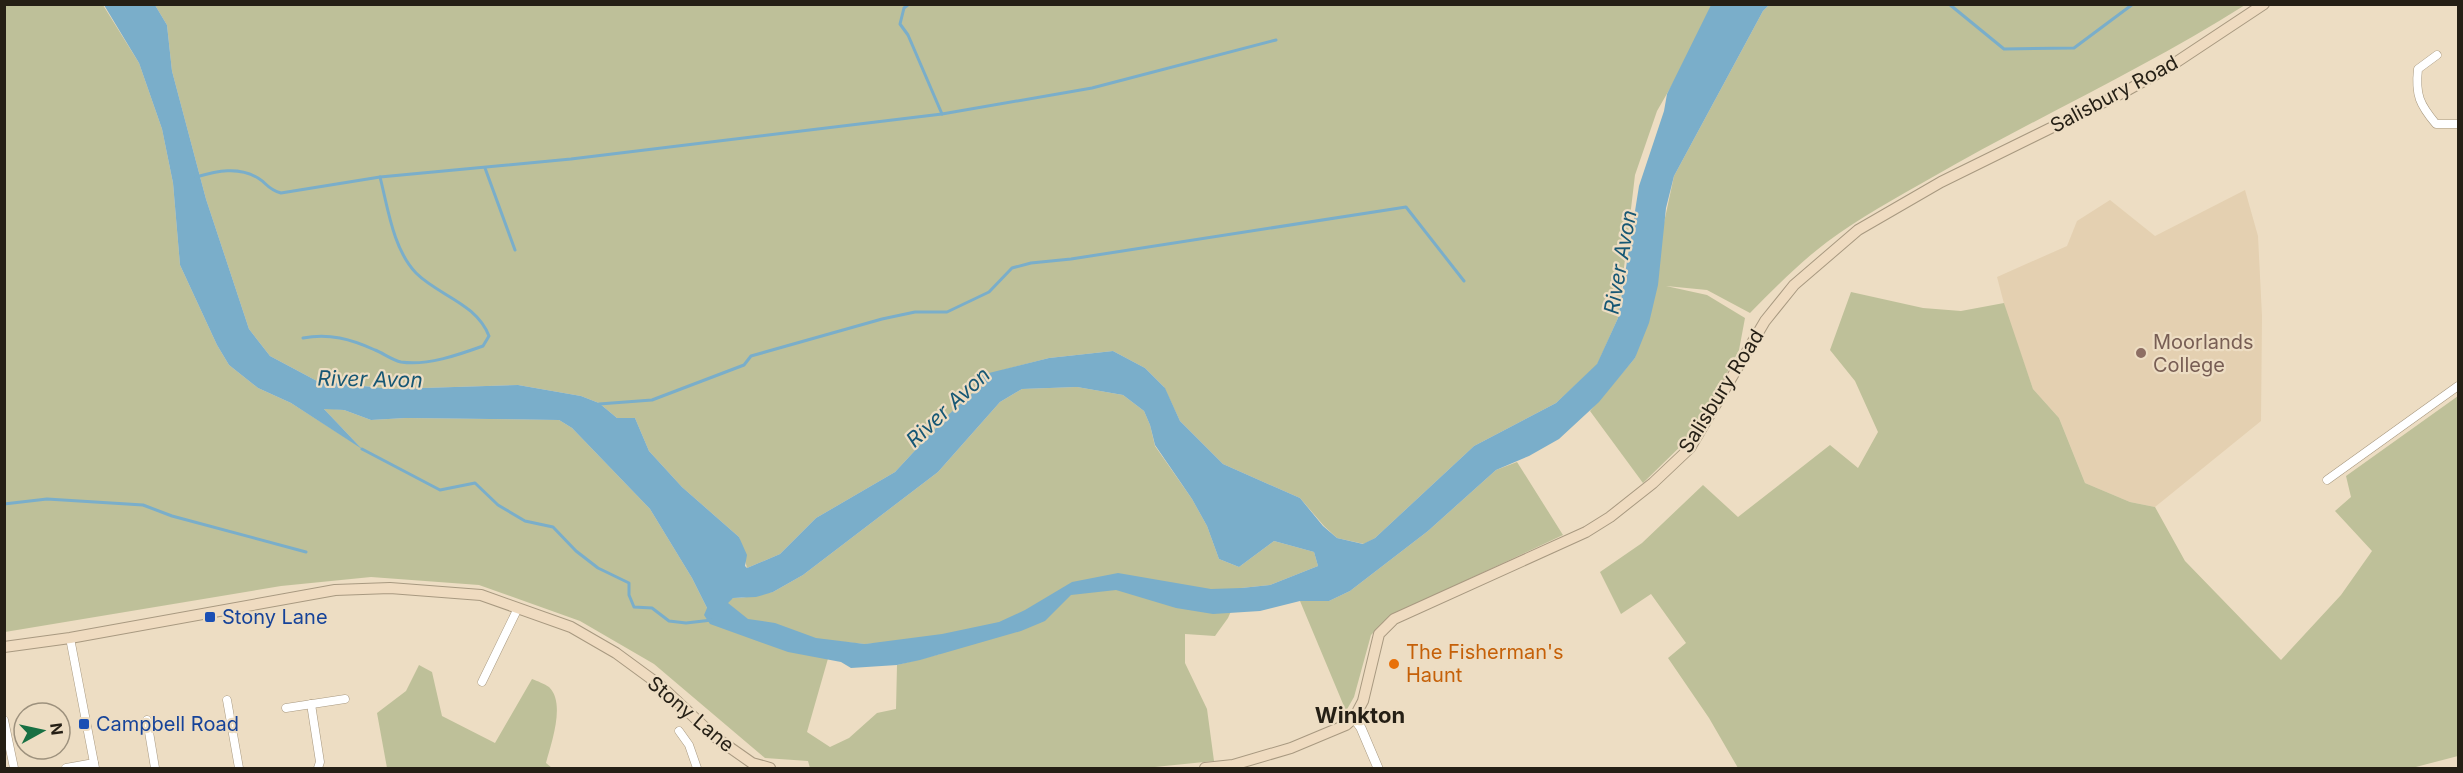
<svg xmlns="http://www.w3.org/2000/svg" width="2463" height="773" viewBox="0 0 2463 773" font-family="Inter,sans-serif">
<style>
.built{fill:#e4d0b1}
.green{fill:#bec099;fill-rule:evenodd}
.water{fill:#7aaeca;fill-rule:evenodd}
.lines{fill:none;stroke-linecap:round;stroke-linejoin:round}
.stream{stroke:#7aaeca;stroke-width:3}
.minor-casing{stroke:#a89980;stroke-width:9}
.tertiary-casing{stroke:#a89980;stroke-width:10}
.secondary-casing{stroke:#a89980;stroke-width:12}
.minor{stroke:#fff;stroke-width:8}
.tertiary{stroke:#fff;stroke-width:9}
.secondary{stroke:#efdbc0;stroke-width:10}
.education-dot{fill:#8d6e63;stroke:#edddc3;stroke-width:2}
.transit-dot{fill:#1a4fb4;stroke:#edddc3;stroke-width:2}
.food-dot{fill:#e8710a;stroke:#edddc3;stroke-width:2}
.labels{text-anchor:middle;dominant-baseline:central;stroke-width:4.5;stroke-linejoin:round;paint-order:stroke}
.street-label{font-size:20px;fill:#251f15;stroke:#edddc3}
.education-label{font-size:20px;fill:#785e54;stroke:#edddc3;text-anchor:start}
.transit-label{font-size:20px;fill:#164399;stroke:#edddc3;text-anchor:start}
.food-label{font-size:20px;fill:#c56008;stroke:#edddc3;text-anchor:start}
.water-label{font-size:21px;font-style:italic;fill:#165774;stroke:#edddc3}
.quarter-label{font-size:22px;font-weight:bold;fill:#251f15;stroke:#edddc3}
</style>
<rect width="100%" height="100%" fill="#edddc3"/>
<path class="built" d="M2245 190 2258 236 2262 316 2261 421 2155 507 2130 502 2085 483 2059 418 2033 389 2007 315 1997 277 2067 246 2077 221 2110 200 2155 236Z"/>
<g class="green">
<path d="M5 5H103L139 63 162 129 173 183 180 265 217 345 229 365 258 388 291 403 360 447 323 408 344 410 371 420 406 418 559 420 572 428 650 509 692 578 707 608 733 598H741L773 592 803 575 938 472 1000 402 1022 389 1077 387 1123 395 1144 411 1150 425 1155 446 1192 499 1207 526 1219 559 1239 567 1274 541 1314 552 1318 566 1270 585 1241 588 1228 618 1215 636 1185 634V663L1207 709 1214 761 1145 768H810L808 761 765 758 654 664 580 621 479 585 371 577 281 586 5 632ZM833 641 865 644 883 643 940 654 897 665 896 709 877 713 849 738 830 747 807 732Z"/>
<path d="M155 5H1718L1657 111 1635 175 1618 318 1597 365 1556 403 1474 446 1375 538 1364 544 1337 538 1324 526 1300 498 1223 464 1180 421 1164 387 1145 368 1113 351 1049 358 1003 370 947 416 895 472 816 518 780 554 747 568 739 537 682 487 649 451 635 418H617L599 403 581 396 518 385 391 389 317 381 270 356 249 329 206 199 172 71 167 25Z"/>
<path d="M1769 5H2245C2144 69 2035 118 1931 178 1896 198 1859 218 1827 242 1799 263 1775 288 1750 313L1707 290 1666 286 1707 295 1745 318 1739 350 1709 407 1690 437 1643 483 1590 411 1635 358 1674 176 1763 11Z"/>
<path d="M1851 292 1923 308 1961 311 2004 303 2033 389 2059 418 2085 483 2130 502 2155 507 2185 561 2281 660 2341 595 2372 551 2335 511 2351 497 2346 476 2458 396V756L2412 768H1738L1709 718 1668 658 1686 643 1651 594 1621 614 1600 572 1642 543 1703 485 1738 517 1830 445 1858 468 1878 432 1855 381 1830 350Z"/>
<path d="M1517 462 1563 535 1390 616 1371 635 1354 697 1346 711 1300 601H1329L1350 591 1428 531 1496 470Z"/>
<path d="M419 665 432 672 442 716 495 743 532 679C537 681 545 684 549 687 566 703 551 744 546 763L552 768H387L377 713 406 691Z"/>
</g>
<path class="water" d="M104 5H155L167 25 172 71 206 199 249 329 270 356 317 381 391 389 518 385 581 396 599 403 617 418H635L649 451 682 487 739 537 747 555 745 566 747 568 780 554 816 518 895 472 947 416 976 390 973 377 1049 358 1113 351 1145 368 1165 388 1180 421 1223 464 1300 498 1323 526 1337 538 1363 544 1375 538 1474 446 1556 403 1597 364 1618 318 1639 186 1664 111 1667 94 1711 5H1769L1763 11 1674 176 1666 208 1658 285 1649 323 1635 358 1599 402 1559 439 1529 456 1496 470 1428 531 1350 591 1329 601H1300L1260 611 1213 614 1176 608 1116 590 1071 595 1045 621 1021 631 920 660 897 665 851 668 841 662 788 652 710 624 704 615 707 608 692 578 650 509 572 428 559 420 406 418 371 420 344 410 324 409 362 449 291 403 258 388 229 365 217 345 180 265 173 183 162 129 139 63ZM1077 387 1123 395 1144 411 1150 425 1155 445 1192 499 1207 526 1219 559 1239 567 1274 541 1314 552 1318 566 1270 585 1241 588 1211 589 1118 573 1072 582 1025 610 999 622 942 634 865 644 816 638 775 623 748 619 728 603 733 598 756 597 773 592 803 575 938 472 1000 402 1022 389Z"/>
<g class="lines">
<g class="stream">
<path d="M909 4 904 8 900 24 908 35 942 114"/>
<path d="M1949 4 2004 49 2074 48 2133 4"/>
<path d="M485 168 515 250"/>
<path d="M196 177C217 171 238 166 258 178 268 184 267 189 281 193L380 177 571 159 942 114 1092 88 1276 40"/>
<path d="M303 338C329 333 351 339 375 350 383 353 392 360 401 362 427 366 458 355 483 346L489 336C476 303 439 296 416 273 393 249 388 208 380 177"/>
<path d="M599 404 652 400 744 365 751 356 882 319 915 312H947L989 292 1012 268 1031 263 1071 259 1406 207 1464 281"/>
<path d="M362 449 440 490 475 483 498 505 525 521 553 527 576 551 598 568 629 583V595L634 607 652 608 669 621 686 623 712 620"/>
<path d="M4 504 47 499 143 505 172 516 306 552"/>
</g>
<defs>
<g id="minor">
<path d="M2437 55 2418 69C2415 95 2420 105 2436 124H2458"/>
<path d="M2327 480 2458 386"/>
<path d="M70 638 95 768"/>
<path d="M482 682 518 608"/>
<path d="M227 700 239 768"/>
<path d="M311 704 320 762 318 768"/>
<path d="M286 708 345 699"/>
<path d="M4 720 14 768"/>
<path d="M147 720 155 768"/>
<path d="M679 731 689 745 697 768"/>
<path d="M66 768 94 763"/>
</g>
<path id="tertiary" d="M1354 718 1361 728 1378 768"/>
<g id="secondary">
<path d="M4 647 70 638 335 590 390 588 481 595 571 627 616 653 661 686 715 737 752 763 770 768"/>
<path d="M1205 768 1233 765 1291 748 1346 725 1354 718 1363 701 1379 634 1394 619 1586 532 1610 517 1653 483 1690 448 1765 321 1794 285 1858 230 1941 182 2126 91 2169 67 2264 4"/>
</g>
</defs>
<use href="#minor" class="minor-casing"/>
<use href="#tertiary" class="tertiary-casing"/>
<use href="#secondary" class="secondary-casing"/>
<use href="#minor" class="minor"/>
<use href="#tertiary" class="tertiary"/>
<use href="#secondary" class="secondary"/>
</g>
<circle class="education-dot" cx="2141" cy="353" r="6"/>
<g class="transit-dot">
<rect x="204" y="611" width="12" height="12" rx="3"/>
<rect x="78" y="718" width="12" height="12" rx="3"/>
</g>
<circle class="food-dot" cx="1394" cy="664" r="6"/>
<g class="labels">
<g class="street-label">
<text transform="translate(2114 94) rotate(-28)">Salisbury Road</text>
<text transform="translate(1721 391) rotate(-58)">Salisbury Road</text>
<text transform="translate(691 714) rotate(40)">Stony Lane</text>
</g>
<g class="education-label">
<text x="2153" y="342">Moorlands<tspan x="2153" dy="23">College</tspan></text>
</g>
<g class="transit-label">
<text x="222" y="617">Stony Lane</text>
<text x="96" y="724">Campbell Road</text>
</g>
<g class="food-label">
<text x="1406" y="652">The Fisherman's<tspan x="1406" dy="23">Haunt</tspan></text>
</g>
<g class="water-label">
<text transform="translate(1620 262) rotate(-80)">River Avon</text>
<text transform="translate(370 379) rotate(1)">River Avon</text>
<text transform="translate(948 407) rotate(-43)">River Avon</text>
</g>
<g class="quarter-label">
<text x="1360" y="715">Winkton</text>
</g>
</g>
<rect width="2463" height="773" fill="none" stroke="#251f15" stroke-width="12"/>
<g transform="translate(42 731) rotate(82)"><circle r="28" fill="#edddc3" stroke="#9d917d" stroke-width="1.5"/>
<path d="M0-4.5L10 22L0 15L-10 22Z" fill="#187043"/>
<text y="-9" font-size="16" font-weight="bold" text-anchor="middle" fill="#251f15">N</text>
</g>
</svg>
